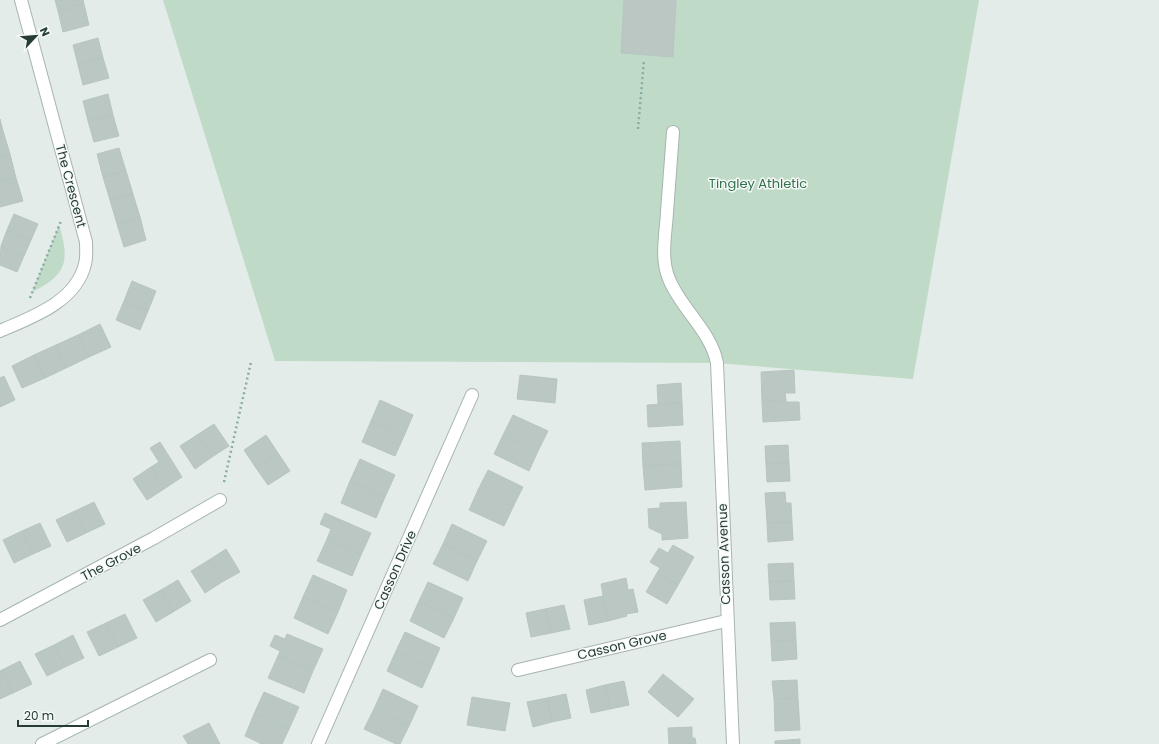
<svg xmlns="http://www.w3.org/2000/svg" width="1159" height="744" viewBox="0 0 1159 744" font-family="Poppins,sans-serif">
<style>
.green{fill:#bfdbc8}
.building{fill:#bac7c2;stroke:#b7c5c0}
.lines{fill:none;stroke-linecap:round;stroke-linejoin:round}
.minor-casing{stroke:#a7b4b0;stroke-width:14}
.path{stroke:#88ada3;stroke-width:2.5;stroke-dasharray:2 3;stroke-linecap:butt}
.minor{stroke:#fff;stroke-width:12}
.labels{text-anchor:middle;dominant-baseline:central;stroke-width:3;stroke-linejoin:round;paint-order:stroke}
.park-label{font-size:13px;fill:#33704d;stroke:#f5f9f7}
.street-label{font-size:13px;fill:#253c37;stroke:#f5f9f7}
</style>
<rect width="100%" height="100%" fill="#e4ece9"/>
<g class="green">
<path d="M163 0H979L913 379 717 363 275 361Z"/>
<path d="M59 225C70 261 67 275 32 292Z"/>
</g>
<g class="building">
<path d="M55 0H83L84 4 58 11Z"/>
<path d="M624 0H676L673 57 621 53Z"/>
<path d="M84 4 89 25 63 32 58 11Z"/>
<path d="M98 38 103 58 78 65 73 45Z"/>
<path d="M103 58 109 78 83 85 78 65Z"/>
<path d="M108 94 113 115 88 121 83 101Z"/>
<path d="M113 115 119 136 94 142 88 121Z"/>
<path d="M0 119 3 131 0 132Z"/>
<path d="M3 131 10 154 0 157V132Z"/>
<path d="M119 148 126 171 103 177 97 154Z"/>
<path d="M10 154 16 178 0 182V157Z"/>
<path d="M126 171 133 194 110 200 103 177Z"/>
<path d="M16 178 23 201 0 207V182Z"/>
<path d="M133 194 140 217 117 224 110 200Z"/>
<path d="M14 214 38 224 31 240 7 230Z"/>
<path d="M140 217 146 240 124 247 117 224Z"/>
<path d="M7 230 31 240 24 256 1 246Z"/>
<path d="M1 246 24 256 17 272 0 265Z"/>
<path d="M132 281 156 291 148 311 124 301Z"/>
<path d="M124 301 148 311 140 330 116 320Z"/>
<path d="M100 324 111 347 89 357 78 335Z"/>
<path d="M78 335 89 357 66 368 56 345Z"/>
<path d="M56 345 66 368 45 378 34 355Z"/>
<path d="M34 355 45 378 22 388 12 366Z"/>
<path d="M794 370 795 393H785L786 400 762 402 761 372Z"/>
<path d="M520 375 557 379 555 403 517 399Z"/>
<path d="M4 376 15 400 0 407V378Z"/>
<path d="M681 383 682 403 658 404 657 385Z"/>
<path d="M380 400 413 415 404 436 371 421Z"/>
<path d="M786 400V402H799L800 420 763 422 762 402Z"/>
<path d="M682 403 683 425 648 427 647 405Z"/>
<path d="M513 415 548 431 538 451 503 435Z"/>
<path d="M371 421 404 436 395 456 362 442Z"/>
<path d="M214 424 229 446 212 457 197 435Z"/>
<path d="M197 435 212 457 195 469 180 446Z"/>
<path d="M266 435 278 453 256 468 244 450Z"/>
<path d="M503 435 538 451 529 471 494 454Z"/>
<path d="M680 441 681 464 643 466 642 443Z"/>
<path d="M160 442 182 477 164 489 151 467 159 462 150 448Z"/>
<path d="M788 445 789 463 766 464 765 446Z"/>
<path d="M278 453 290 471 268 485 256 468Z"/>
<path d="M360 459 395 475 385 497 350 481Z"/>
<path d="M789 463 790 481 767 482 766 464Z"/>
<path d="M681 464 682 487 645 490 643 466Z"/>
<path d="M151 467 164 489 147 500 133 479Z"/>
<path d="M488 470 523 487 513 507 478 490Z"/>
<path d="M350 481 385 497 376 518 341 503Z"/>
<path d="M478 490 513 507 504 526 469 510Z"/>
<path d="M785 492 786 503H791L792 522 767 523 765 493Z"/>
<path d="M94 502 105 524 86 533 75 511Z"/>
<path d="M686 502 688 538 662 540V534L649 528 648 509 660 508V503Z"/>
<path d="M75 511 86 533 67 542 56 520Z"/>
<path d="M325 513 371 533 361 555 327 539 331 529 320 524Z"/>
<path d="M792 522 793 540 768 542 767 523Z"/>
<path d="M40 523 51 546 33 554 22 531Z"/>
<path d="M452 524 487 541 477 561 443 544Z"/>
<path d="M22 531 33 554 14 563 3 540Z"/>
<path d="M327 539 361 555 352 576 317 561Z"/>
<path d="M443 544 477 561 468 581 433 564Z"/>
<path d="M673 545 694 557 678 585 657 573 660 568 650 562 659 548 668 553Z"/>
<path d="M226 549 240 572 222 582 209 560Z"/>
<path d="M209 560 222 582 205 593 191 571Z"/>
<path d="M793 563 794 581 769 582 768 564Z"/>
<path d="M657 573 678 585 667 604 646 592Z"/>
<path d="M313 575 347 590 338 612 303 597Z"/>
<path d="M626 578 628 590 633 589 638 612 626 614 627 616 608 621 601 584Z"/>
<path d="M178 580 191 601 173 612 161 590Z"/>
<path d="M794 581 795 599 770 600 769 582Z"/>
<path d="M428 582 463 598 454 618 419 601Z"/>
<path d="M161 590 173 612 156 622 143 600Z"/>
<path d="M603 596 608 621 589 625 584 600Z"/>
<path d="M303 597 338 612 328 634 294 618Z"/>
<path d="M419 601 454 618 444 638 410 621Z"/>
<path d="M564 605 570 629 551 633 545 609Z"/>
<path d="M545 609 551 633 531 637 526 613Z"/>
<path d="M125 614 137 638 118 647 106 623Z"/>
<path d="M795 622 796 640 771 642 770 623Z"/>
<path d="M106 623 118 647 99 656 87 632Z"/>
<path d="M405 632 440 648 431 668 396 651Z"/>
<path d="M287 634 323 649 313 671 278 656 280 651 270 646 275 635 285 639Z"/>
<path d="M73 635 84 658 65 667 54 645Z"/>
<path d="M796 640 797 659 772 661 771 642Z"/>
<path d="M54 645 65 667 47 676 35 654Z"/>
<path d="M396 651 431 668 422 688 387 671Z"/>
<path d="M278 656 313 671 304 693 268 678Z"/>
<path d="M20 661 32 684 13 693 2 670Z"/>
<path d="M2 670 13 693 0 699V671Z"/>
<path d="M663 674 678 686 663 705 648 692Z"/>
<path d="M797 680 798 698 774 699 772 681Z"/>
<path d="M624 681 629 705 610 709 605 685Z"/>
<path d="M605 685 610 709 591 713 586 690Z"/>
<path d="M678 686 694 699 678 717 663 705Z"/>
<path d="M383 689 418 706 409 726 374 709Z"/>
<path d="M264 692 299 707 289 729 254 714Z"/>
<path d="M566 694 571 718 552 722 547 698Z"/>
<path d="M472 697 510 703 505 731 467 725Z"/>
<path d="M547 698 552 722 533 727 527 702Z"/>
<path d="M798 698 800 730 775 731 774 699Z"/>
<path d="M374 709 409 726 400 744H396L364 729Z"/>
<path d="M254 714 289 729 282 744H260V743L245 736Z"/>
<path d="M209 723 220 744H188L183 736Z"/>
<path d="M692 727V738H695L696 744H669L668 728Z"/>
<path d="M800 739V744H775V741Z"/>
</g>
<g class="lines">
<defs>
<g id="minor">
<path d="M673 132C671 158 669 185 667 212 666 233 660 258 669 279 681 309 711 331 717 363L733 744"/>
<path d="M0 331C32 317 76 302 85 264 87 257 86 249 86 242L21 0"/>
<path d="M0 620 154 538 220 500"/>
<path d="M518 670 726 621"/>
<path d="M42 744 210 660"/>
<path d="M318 744 472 395"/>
</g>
</defs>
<use href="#minor" class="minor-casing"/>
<g class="path">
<path d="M638 129 644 60"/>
<path d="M30 298 61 221"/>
<path d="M224 482 251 362"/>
</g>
<use href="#minor" class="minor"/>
</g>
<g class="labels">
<g class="park-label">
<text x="758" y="183">Tingley Athletic</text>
</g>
<g class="street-label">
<text transform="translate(71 186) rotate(75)">The Crescent</text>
<text transform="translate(724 554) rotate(-92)">Casson Avenue</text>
<text transform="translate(111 562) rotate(-28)">The Grove</text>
<text transform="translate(395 570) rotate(-66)">Casson Drive</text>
<text transform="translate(622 645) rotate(-13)">Casson Grove</text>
</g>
</g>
<g transform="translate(36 36) rotate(64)" stroke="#f5f9f7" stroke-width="3" paint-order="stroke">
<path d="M0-3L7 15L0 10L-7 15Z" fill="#253c37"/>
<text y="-6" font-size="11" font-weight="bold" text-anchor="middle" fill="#253c37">N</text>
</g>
<path d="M18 720v6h70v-6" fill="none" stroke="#253c37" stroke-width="2"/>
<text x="24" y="720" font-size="12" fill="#253c37" stroke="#f5f9f7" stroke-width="3" paint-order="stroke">20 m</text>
</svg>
